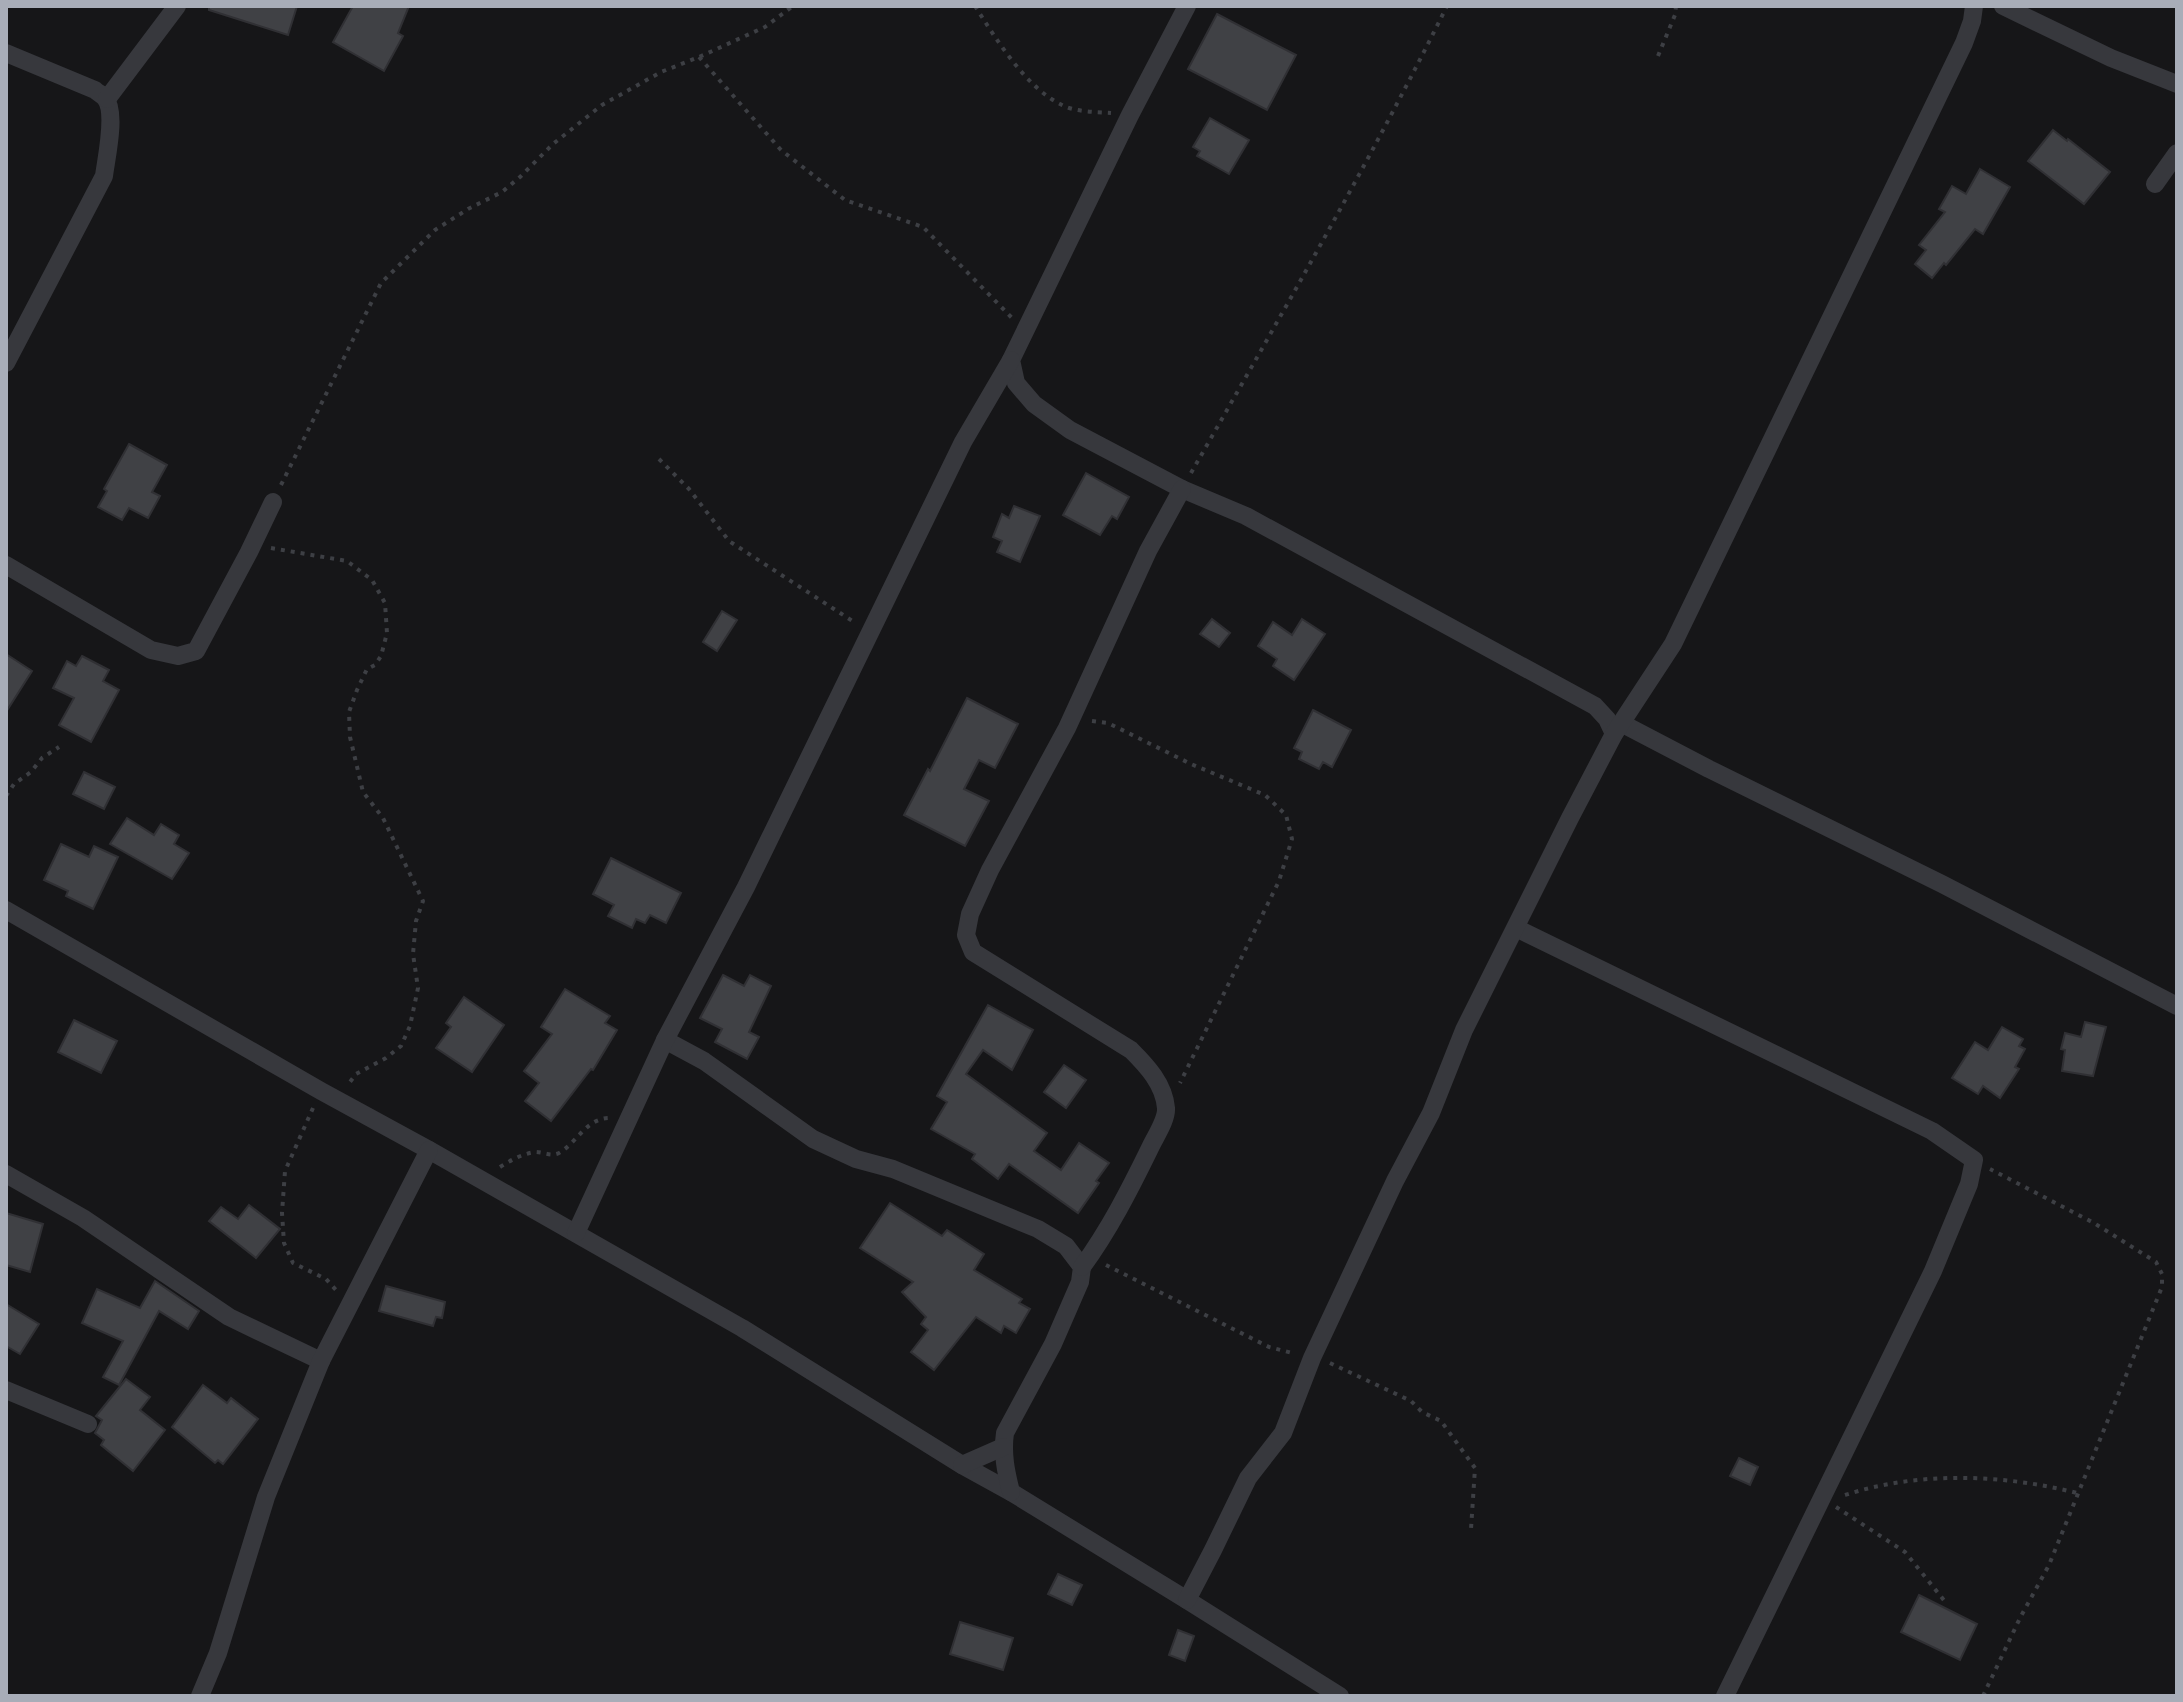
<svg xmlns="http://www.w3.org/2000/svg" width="2183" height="1702" viewBox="0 0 2183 1702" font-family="'DejaVu Sans',sans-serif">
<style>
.building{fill:#404145;stroke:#303034;stroke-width:2}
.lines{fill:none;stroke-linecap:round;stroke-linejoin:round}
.path{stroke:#3d3f44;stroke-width:4;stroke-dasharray:4 6;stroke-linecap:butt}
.minor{stroke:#37383d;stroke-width:18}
</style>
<rect width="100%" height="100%" fill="#161618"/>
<g class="building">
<path d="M209 6H297L288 35 209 10Z"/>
<path d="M353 6H409L398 33 403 36 384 71 333 42Z"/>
<path d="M1217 14 1296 55 1267 110 1188 69Z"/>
<path d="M1210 118 1249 140 1229 174 1197 156 1200 151 1193 147Z"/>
<path d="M2053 130 2067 141 2068 139 2110 172 2084 204 2028 161Z"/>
<path d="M1980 169 2010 187 1983 234 1975 229 1946 265 1944 263 1932 278 1915 264 1926 250 1919 245 1945 212 1939 209 1952 186 1966 194Z"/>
<path d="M129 444 167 465 152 492 160 496 148 518 129 508 122 520 98 507 107 491 104 489Z"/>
<path d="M1086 473 1129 497 1117 519 1112 516 1100 535 1063 515Z"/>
<path d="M1014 506 1040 516 1020 562 997 552 1002 541 993 537 1002 514 1009 518Z"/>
<path d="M722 611 737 620 717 651 703 642Z"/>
<path d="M1212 619 1230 633 1219 647 1200 634Z"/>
<path d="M1302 619 1325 634 1294 680 1273 666 1277 659 1258 646 1273 622 1292 635Z"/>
<path d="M6 654 32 671 6 712Z"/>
<path d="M82 656 109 670 103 681 119 690 91 742 59 725 74 698 53 688 67 661 76 666Z"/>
<path d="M967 698 1018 724 995 768 979 760 964 789 989 801 965 846 904 815 928 769 930 771Z"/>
<path d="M1313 710 1351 730 1332 767 1323 762 1319 769 1299 759 1302 752 1294 748Z"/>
<path d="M84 772 115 787 104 809 73 794Z"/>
<path d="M127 818 154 835 161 824 179 835 174 844 189 853 172 879 110 844Z"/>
<path d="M61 844 89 857 94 846 118 857 93 909 66 896 68 891 44 880Z"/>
<path d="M611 858 681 893 666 923 650 915 645 923 636 919 632 928 608 916 614 905 593 894Z"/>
<path d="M723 975 744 986 750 975 771 986 749 1032 759 1037 747 1059 715 1042 722 1029 700 1018Z"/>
<path d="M565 989 610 1016 605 1023 617 1030 593 1070 591 1069 551 1121 525 1101 539 1083 524 1071 552 1034 541 1027Z"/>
<path d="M464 997 504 1025 472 1072 436 1048 451 1027 446 1023Z"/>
<path d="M988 1005 1033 1030 1012 1070 983 1050 966 1074 1047 1133 1034 1151 1061 1170 1079 1143 1109 1163 1096 1181 1099 1183 1078 1213 1009 1164 998 1179 972 1159 975 1154 931 1129 947 1102 937 1096Z"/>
<path d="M74 1020 117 1041 101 1073 58 1052Z"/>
<path d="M2085 1022 2106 1027 2093 1076 2062 1071 2065 1050 2061 1049 2065 1033 2081 1037Z"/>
<path d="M2002 1027 2023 1039 2019 1046 2025 1049 2015 1067 2019 1069 2000 1098 1983 1086 1978 1094 1952 1078 1975 1042 1988 1050Z"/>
<path d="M1064 1065 1086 1080 1066 1108 1044 1092Z"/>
<path d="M890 1203 942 1236 947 1230 984 1254 974 1270 1022 1299 1019 1303 1030 1309 1016 1333 1004 1326 1001 1333 976 1317 934 1370 911 1352 928 1330 921 1324 926 1317 902 1292 913 1282 860 1248Z"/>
<path d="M249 1205 280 1229 256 1258 209 1221 221 1207 238 1219Z"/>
<path d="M6 1213 43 1224 30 1272 6 1265Z"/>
<path d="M155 1281 199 1311 188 1329 159 1311 119 1385 103 1377 123 1341 82 1323 97 1289 140 1308Z"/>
<path d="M386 1286 445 1302 442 1318 436 1317 433 1326 379 1311Z"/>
<path d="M6 1304 39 1324 20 1354 6 1346Z"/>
<path d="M126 1379 150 1397 140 1410 165 1430 133 1471 101 1445 104 1440 95 1433 102 1420 96 1416Z"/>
<path d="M203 1385 227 1403 231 1398 258 1419 223 1464 218 1460 215 1463 172 1427Z"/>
<path d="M1739 1458 1758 1467 1750 1485 1730 1476Z"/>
<path d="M1058 1574 1082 1585 1072 1605 1048 1594Z"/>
<path d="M1919 1595 1977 1624 1960 1660 1901 1632Z"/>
<path d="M960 1622 1013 1638 1003 1670 950 1654Z"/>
<path d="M1178 1630 1194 1636 1185 1661 1169 1655Z"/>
</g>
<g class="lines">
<g class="path">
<path d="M975 6C996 39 1026 88 1062 105 1075 112 1096 112 1111 113"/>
<path d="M1658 56 1675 15 1676 6"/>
<path d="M699 57 781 150 845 200 923 227 1012 318"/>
<path d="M659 459 689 489 729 541 854 622"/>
<path d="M1191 473C1279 319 1368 165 1447 6"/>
<path d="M281 485 381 283 435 230 468 209 502 192 520 177 553 144 602 105 661 72 699 57 765 27 793 6"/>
<path d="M271 548 347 561 372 580 385 603 387 633 381 656 375 665 367 669 357 690 349 712 350 737 363 792 383 818 423 901 416 921 413 954 418 988 410 1026 401 1046 386 1058 356 1074 347 1086"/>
<path d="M1092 721 1108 723 1191 764 1265 795 1286 815 1292 839 1279 881 1180 1083"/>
<path d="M6 796 14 784 31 772 42 758 59 747"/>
<path d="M313 1108 285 1171 282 1213 284 1243 293 1263 326 1279 336 1290"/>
<path d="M500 1167C511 1160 522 1154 535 1152 544 1152 551 1157 559 1153 578 1142 586 1118 610 1118"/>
<path d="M1106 1265 1269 1347 1292 1353"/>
<path d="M1330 1363 1411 1401 1422 1412 1441 1421 1475 1468 1471 1529"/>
<path d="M1845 1495C1919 1471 2002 1474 2077 1493"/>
<path d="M1836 1507 1905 1552 1947 1604"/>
<path d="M1983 1696 2020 1618 2049 1565 2162 1287V1274L2156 1262 2094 1223 1990 1169"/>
</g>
<g class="minor">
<path d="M1187 6 1130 115 1011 360 1016 383 1034 404 1070 430 1182 489 1246 516 1595 706 1607 719 1614 734"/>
<path d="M2003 6 2111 58 2177 84"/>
<path d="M6 53 95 90C98 93 103 95 105 98 117 112 106 159 104 176L6 363"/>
<path d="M107 99 177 6"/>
<path d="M2155 184 2177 153"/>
<path d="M6 565 151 650 178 656 196 651 249 552 273 502"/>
<path d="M1621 723 1709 769 1942 884 2177 1006"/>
<path d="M6 910 321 1091 429 1150 742 1328 962 1465 1011 1492 1187 1600 1340 1696"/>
<path d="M1516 928 1932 1131 1974 1160 1969 1184 1933 1271 1725 1696"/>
<path d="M665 1040 704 1061 813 1139 856 1159 893 1169 1038 1229 1066 1246 1082 1267 1080 1282 1053 1344 1005 1433C1002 1454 1006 1472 1011 1492"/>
<path d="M6 1174 83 1218 229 1317 321 1361"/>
<path d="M576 1233 665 1040 746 887 963 442 1011 360"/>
<path d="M1082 1267C1109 1230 1130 1189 1150 1148 1155 1137 1167 1120 1166 1108 1164 1084 1147 1066 1131 1050L973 952 966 935 970 914 990 870 1067 728 1148 551 1182 489"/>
<path d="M6 1390 88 1424"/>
<path d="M962 1465 1003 1447"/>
<path d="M1187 1600 1213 1550 1248 1478 1283 1433 1312 1358 1395 1181 1431 1113 1464 1030 1570 818 1614 734 1673 644 1964 43 1972 21 1974 6"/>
<path d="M200 1696 218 1653 266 1497 321 1361 429 1150"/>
</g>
</g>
<rect width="2183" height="1702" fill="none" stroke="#a8adb8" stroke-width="16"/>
</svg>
